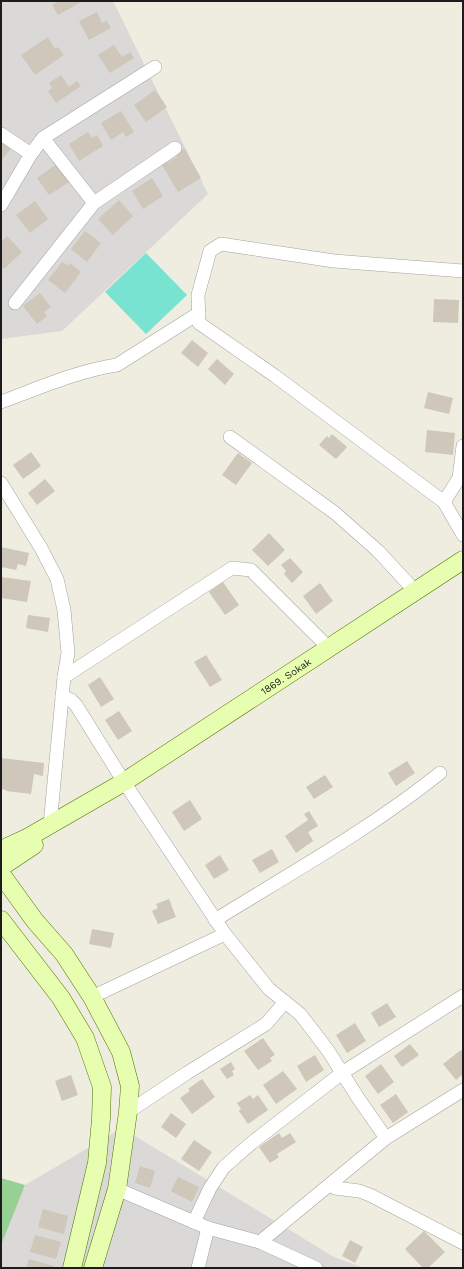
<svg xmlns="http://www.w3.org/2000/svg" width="464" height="1269" viewBox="0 0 464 1269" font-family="'Work Sans',sans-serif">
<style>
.residential{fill:#dad9d8}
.forest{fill:#96d092}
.pitch{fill:#79e3d2}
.building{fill:#cec7ba}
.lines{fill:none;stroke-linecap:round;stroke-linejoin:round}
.minor-casing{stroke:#a3a3a3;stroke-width:14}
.secondary-casing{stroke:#4d7500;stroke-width:19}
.minor{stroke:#fff;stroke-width:13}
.secondary{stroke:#e7fdaf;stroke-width:18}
.labels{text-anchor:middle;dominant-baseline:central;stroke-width:3;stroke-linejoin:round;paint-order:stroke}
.street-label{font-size:10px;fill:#1c1c1c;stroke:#fff}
</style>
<rect width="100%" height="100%" fill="#eeede0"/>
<g class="residential">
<path d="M1 1H113L208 194 62 331 1 339Z"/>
<path d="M122 1128 334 1257 364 1268H1V1241L25 1185Z"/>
</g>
<path class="forest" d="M1 1178 25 1185 1 1245Z"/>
<path class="pitch" d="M146 253 187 295 146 334 105 292Z"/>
<g class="building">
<path d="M57 1H83L58 15 52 5 57 2Z"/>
<path d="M97 12 102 23 107 21 111 28 89 40 79 21Z"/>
<path d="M48 37 55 49 58 47 64 55 35 75 21 55Z"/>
<path d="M114 45 122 57 130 52 134 58 110 73 98 55Z"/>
<path d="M61 75 69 87 77 81 81 86 56 103 48 91 52 88 49 83Z"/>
<path d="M155 90 167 107 146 122 134 105Z"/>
<path d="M121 111 134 132 126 137 123 132 111 140 101 123Z"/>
<path d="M88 132 92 138 97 135 103 146 79 161 69 144Z"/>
<path d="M1 140 11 148 1 161Z"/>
<path d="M184 148 201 178 178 192 162 165 177 157 175 153Z"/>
<path d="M58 163 71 181 49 195 37 178Z"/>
<path d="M152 178 163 196 143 209 132 191Z"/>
<path d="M119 200 133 216 113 235 98 219Z"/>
<path d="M35 201 48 219 30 233 16 215Z"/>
<path d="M85 231 101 243 87 262 71 249Z"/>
<path d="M7 236 22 252 4 269 1 266V242Z"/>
<path d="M62 262 68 266 70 263 81 272 65 293 48 280Z"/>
<path d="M40 293 51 307 44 312 47 316 37 324 23 306Z"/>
<path d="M434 299 459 300 458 323 433 322Z"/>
<path d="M192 340 208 353 198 367 181 353Z"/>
<path d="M217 359 234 374 225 385 208 369Z"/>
<path d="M428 392 453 398 449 414 424 408Z"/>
<path d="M427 430 455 433 453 455 425 452Z"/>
<path d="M332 434 347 447 336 459 319 445 327 436 329 438Z"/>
<path d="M31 452 41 466 23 479 13 465Z"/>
<path d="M238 453 252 463 236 485 222 475Z"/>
<path d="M45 479 55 491 37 505 28 493Z"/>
<path d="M269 533 285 550 268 566 252 550Z"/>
<path d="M1 547 29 553 26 566 18 564 16 570 1 567Z"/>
<path d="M290 558 303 572 292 583 284 574 286 571 281 565Z"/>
<path d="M1 577 31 581 27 602 1 598Z"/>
<path d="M223 582 239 605 225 615 209 592Z"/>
<path d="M320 583 333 601 316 614 303 596Z"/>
<path d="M28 615 50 618 48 632 26 628Z"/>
<path d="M206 655 222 680 210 687 194 662Z"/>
<path d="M100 677 114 699 101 707 88 685Z"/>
<path d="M119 711 132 731 118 740 105 720Z"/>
<path d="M1 758 44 763 43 776 34 774 31 794 6 791V790L1 789Z"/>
<path d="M407 761 415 773 396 786 388 773Z"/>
<path d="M325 775 333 787 314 799 306 787Z"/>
<path d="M190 800 202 819 184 831 172 812Z"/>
<path d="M309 811 318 826 308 832 313 841 296 853 285 836 308 820 304 814Z"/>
<path d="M272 849 279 862 260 873 252 860Z"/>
<path d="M220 855 229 870 214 879 205 865Z"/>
<path d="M169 899 176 917 158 924 152 911 158 908 156 904Z"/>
<path d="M92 929 114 933 111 948 89 944Z"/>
<path d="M387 1003 396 1017 379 1027 371 1013Z"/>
<path d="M355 1023 366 1041 347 1053 336 1035Z"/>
<path d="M263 1038 275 1055 270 1058 272 1061 258 1070 244 1051Z"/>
<path d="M410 1044 419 1055 402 1067 394 1056Z"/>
<path d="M461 1050 463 1053V1074L456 1080 443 1064Z"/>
<path d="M315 1055 324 1070 306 1082 297 1066Z"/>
<path d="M231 1062 235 1069 232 1071 234 1075 227 1079 220 1069Z"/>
<path d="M381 1064 394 1082 378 1094 365 1076Z"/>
<path d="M283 1071 297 1089 276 1104 263 1085Z"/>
<path d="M71 1075 78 1095 62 1101 55 1081Z"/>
<path d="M202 1079 215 1097 192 1114 180 1098 190 1091 188 1089Z"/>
<path d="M396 1094 408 1112 393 1123 380 1105Z"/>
<path d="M250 1095 253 1099 258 1095 268 1110 248 1124 239 1111 241 1109 237 1103Z"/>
<path d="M171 1113 186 1124 176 1138 161 1127Z"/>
<path d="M279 1133 282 1138 290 1133 296 1142 277 1154 279 1157 270 1163 259 1147Z"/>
<path d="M194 1140 212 1152 199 1171 181 1159Z"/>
<path d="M140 1166 155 1171 150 1188 135 1183Z"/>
<path d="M178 1177 199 1187 192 1202 171 1191Z"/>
<path d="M43 1209 68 1216 64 1234 38 1227Z"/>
<path d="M424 1231 445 1252 428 1268H423L405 1249Z"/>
<path d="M35 1235 61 1242 56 1259 30 1252Z"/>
<path d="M350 1240 363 1247 355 1263 342 1256Z"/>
<path d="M29 1259 54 1266V1268H26Z"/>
</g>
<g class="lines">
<defs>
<g id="minor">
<path d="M1 134 31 154"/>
<path d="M43 138 94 203"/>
<path d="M1 205 31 154 43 138 155 67"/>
<path d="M463 271 334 261 221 244 210 251 198 295 199 323 275 376 444 502 463 535"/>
<path d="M15 303 94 203 175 148"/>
<path d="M1 402C39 388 77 371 117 365L199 313"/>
<path d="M230 437 335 513 378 551 415 591"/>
<path d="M1 483 41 548 57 579 64 610 68 653 64 677 50 825"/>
<path d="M444 502 459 478 463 446"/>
<path d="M64 677 232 568 251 570 329 648"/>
<path d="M62 696 71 700 76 705 124 782 225 934 269 989 300 1014 314 1032 329 1052 358 1098 386 1138"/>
<path d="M215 920C291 873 370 829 440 773"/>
<path d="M92 997 225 934"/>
<path d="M128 1112 187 1073 266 1024 285 1002"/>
<path d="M331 1184 335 1188 359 1191 370 1195 463 1243"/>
<path d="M117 1189 208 1228 260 1242 316 1268"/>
<path d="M194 1222 210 1188 224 1167 254 1141 342 1073 463 996"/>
<path d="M260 1242 386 1138 463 1090"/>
<path d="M198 1268 208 1228"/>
</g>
<g id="secondary">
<path id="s1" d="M1 850 27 838 124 782 463 560"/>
<path d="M1 867 34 845"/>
<path d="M1 874 35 921 64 954 92 997 121 1052 130 1086 128 1112 117 1189 93 1268"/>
<path d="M1 920 61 998 85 1038 102 1087 101 1119 97 1163 72 1268"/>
</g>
</defs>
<use href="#minor" class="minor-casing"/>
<use href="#secondary" class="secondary-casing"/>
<use href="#minor" class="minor"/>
<use href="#secondary" class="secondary"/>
</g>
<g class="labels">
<g class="street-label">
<text stroke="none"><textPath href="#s1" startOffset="334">1869. Sokak</textPath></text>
</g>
</g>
<rect width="464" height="1269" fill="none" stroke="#1c1c1c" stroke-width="4"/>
</svg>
